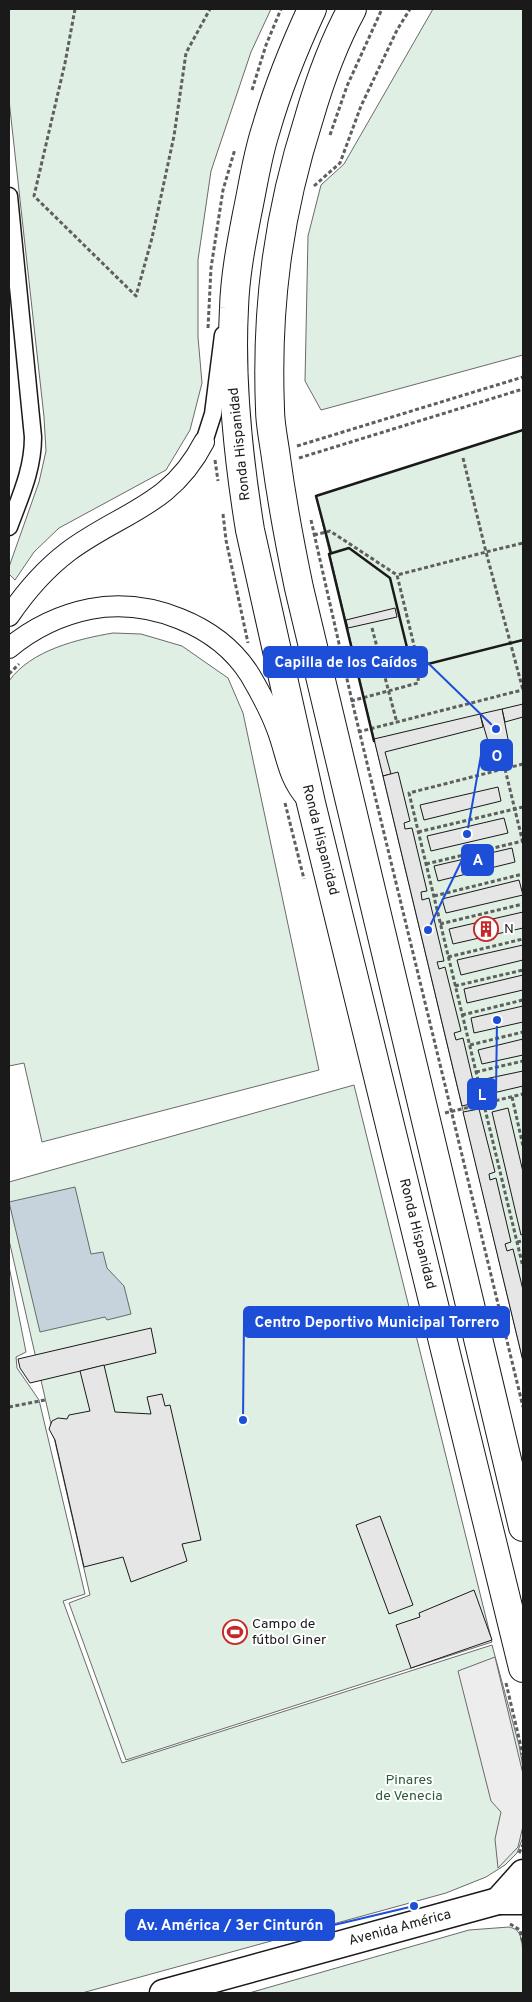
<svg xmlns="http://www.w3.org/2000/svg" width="532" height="2002" viewBox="0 0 532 2002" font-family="Overpass,sans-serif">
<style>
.green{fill:#e0efe3;stroke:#6a6a6a}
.parking{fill:#ededed;stroke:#6a6a6a}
.water{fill:#c6d2dc;stroke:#6a6a6a}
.building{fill:#e6e6e6;stroke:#1a1a1a}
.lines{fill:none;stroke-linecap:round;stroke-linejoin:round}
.minor-casing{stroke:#1a1a1a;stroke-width:19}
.tertiary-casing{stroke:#1a1a1a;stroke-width:22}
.primary-casing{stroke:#1a1a1a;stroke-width:29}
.trunk-casing{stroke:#1a1a1a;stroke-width:30}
.path{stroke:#5f5f5f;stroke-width:3;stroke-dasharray:4 2.5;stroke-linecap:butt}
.minor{stroke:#fff;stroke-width:16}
.tertiary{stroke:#fff;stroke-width:20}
.primary{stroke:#fff;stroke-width:26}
.trunk{stroke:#fff;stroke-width:28}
.wall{stroke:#1a1a1a;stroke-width:2.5}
.labels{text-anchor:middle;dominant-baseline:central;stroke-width:4;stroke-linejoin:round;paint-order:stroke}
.street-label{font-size:14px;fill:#1a1a1a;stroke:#fff}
.poi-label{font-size:14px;fill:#1a1a1a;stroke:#fff;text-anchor:start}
.park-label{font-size:14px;fill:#2b5a34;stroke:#fff}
.leader{fill:none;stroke:#1d4ed8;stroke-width:2}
.callout-dot{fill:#1d4ed8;stroke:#fff;stroke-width:2}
.callout{fill:#1d4ed8;stroke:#1d4ed8;stroke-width:2}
.callout-label{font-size:15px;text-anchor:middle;font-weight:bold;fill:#fff}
</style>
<rect width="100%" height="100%" fill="#fff"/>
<g class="green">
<path d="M9 9H271L251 52 211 171 198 260V337L202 383 190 430 166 470 59 528 34 552 15 580 9 574V567L39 482 46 451 44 417 9 100Z"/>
<path d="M433 9H523V355L321 410 305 381 308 236 321 185 344 164Z"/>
<path d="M523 430V1361L316 496Z"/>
<path d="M113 633 141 634 182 646 228 678 243 713 319 1070 42 1142 24 1063 9 1066V681C31 650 78 639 113 633Z"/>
<path d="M354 1085 492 1642 126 1760 69 1603 90 1595 9 1240V1182Z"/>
<path d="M9 1266 26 1352 16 1357 17 1368 39 1400 85 1594 63 1601 122 1763 492 1645 519 1745 523 1767V1837L517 1853 505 1865 486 1877 446 1893 82 1993H9Z"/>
<path d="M509 1927C513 1928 516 1929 519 1933 525 1943 523 1980 523 1993H249L469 1930Z"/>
</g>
<path class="parking" d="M495 1657 523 1774V1826L518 1847 498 1868 495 1839 501 1812 491 1801 458 1671Z"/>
<path class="water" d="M75 1187 91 1254 103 1252 107 1268 124 1286 131 1314 107 1320 105 1317 40 1332 9 1202Z"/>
<g class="building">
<path d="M395 608 397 617 348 628 346 620Z"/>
<path d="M523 704V717L505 722 502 709Z"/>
<path d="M502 709 509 744 490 748 480 714Z"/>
<path d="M480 714 483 727 385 752 391 774 383 776 374 739Z"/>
<path d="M398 772 410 821 404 823 405 829 412 828 427 891 421 892 422 900 429 898 444 961 437 962 439 969 445 967 461 1031 454 1033 456 1040 463 1038 478 1102 462 1106 383 776Z"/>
<path d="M498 787 501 801 424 820 420 805Z"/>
<path d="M504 818 508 833 431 851 427 836Z"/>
<path d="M512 848 515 862 438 881 434 866Z"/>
<path d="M519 880 523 895 446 913 442 899Z"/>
<path d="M523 912V928L453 944 449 929Z"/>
<path d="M523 945V960L461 975 457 960Z"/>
<path d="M523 975V990L467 1003 464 989Z"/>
<path d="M523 1006V1022L474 1033 471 1018Z"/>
<path d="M523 1039V1055L482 1064 478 1050Z"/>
<path d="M523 1071V1086L489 1094 485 1079Z"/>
<path d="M508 1108 523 1172V1234L521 1235 492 1112Z"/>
<path d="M479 1109 495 1172 489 1174 490 1180 496 1178 511 1242 505 1244 507 1251 513 1249 523 1290V1361L463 1112Z"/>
<path d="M151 1328 156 1353 30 1383 20 1368 18 1359Z"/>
<path d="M104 1365 115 1412 151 1414 147 1397 162 1394 165 1406 170 1405 201 1540 182 1544 187 1561 131 1582 123 1557 84 1567 55 1440 49 1429 52 1421 58 1418 67 1419 69 1415 90 1411 80 1371Z"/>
<path d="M380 1516 413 1605 389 1614 356 1525Z"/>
<path d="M474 1590 492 1640 411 1668 396 1625 420 1617 419 1613Z"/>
</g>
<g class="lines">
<defs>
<g id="minor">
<path d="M9 196 33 437C33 470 20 497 9 527"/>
<path d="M204 442 213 414 223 335"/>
</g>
<g id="tertiary">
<path d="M9 616C26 591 45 569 69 551 122 512 171 506 204 442"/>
<path d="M9 648C32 629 60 615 90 609 148 598 218 624 250 675 260 692 270 710 277 729 287 755 287 776 306 798"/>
</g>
<g id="primary">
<path d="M498 1901 523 1873"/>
<path d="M163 1993 498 1901H523"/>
</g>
<g id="trunk">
<path d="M312 9C294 48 278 87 266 129 257 156 253 186 247 214 241 245 235 276 234 308 230 382 238 456 250 530L311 803 523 1668"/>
<path d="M352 9C333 44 320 80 309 118 278 215 266 307 270 409 270 425 274 442 276 458 282 502 290 545 299 588L523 1527"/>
</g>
</defs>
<use href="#minor" class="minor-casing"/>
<use href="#tertiary" class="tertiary-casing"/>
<use href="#primary" class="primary-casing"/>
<use href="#trunk" class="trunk-casing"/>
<g class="path">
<path d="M75 9 65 63 34 196 136 296 152 238 174 136 186 53 210 9"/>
<path d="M252 90 266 45 281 9"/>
<path d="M330 135 347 86 382 9"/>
<path d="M314 186 340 163 361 106 397 30 410 9"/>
<path d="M208 328 211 268 223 190 235 149"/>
<path d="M297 446 523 377"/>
<path d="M299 458 523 389"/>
<path d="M463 458 486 552 523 543"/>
<path d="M215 460 218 481"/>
<path d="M223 514 226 540 248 643"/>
<path d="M311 520 352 701 523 1407"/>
<path d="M314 535 330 531 397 575"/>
<path d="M372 628 397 723"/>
<path d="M9 674 19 664"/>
<path d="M351 701 418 683 419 666 397 575 486 552 523 690"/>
<path d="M358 732 522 690"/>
<path d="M523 764 409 793 523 1267"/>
<path d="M505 769 523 843"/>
<path d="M285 803 304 879"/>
<path d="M418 832 523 807"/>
<path d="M426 864 523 841"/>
<path d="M434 896 523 874"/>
<path d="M440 924 523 904"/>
<path d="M448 957 523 939"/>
<path d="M455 986 523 970"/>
<path d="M462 1015 523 1000"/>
<path d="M470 1045 523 1032"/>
<path d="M476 1072 523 1061"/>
<path d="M512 1097 523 1146"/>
<path d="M445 1113 523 1094"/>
<path d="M517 1242 523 1241"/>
<path d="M9 1407 45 1400"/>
<path d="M506 1683 523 1755"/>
<path d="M519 1853 523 1845"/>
<path d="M510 1924 520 1930 523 1944"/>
</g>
<use href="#minor" class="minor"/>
<use href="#tertiary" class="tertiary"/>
<use href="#primary" class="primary"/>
<use href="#trunk" class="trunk"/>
<g class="wall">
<path d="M331 553 316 496 523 430"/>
<path d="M374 741 329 554 349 548 390 578 412 668 523 640"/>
</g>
</g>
<defs>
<symbol id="building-ring" viewBox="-11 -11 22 22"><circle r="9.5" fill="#fff" stroke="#c62828" stroke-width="1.5"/><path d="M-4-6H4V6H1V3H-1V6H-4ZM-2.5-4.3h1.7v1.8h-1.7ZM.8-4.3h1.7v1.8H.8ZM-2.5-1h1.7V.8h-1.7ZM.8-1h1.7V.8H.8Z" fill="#c62828"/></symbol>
<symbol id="stadium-ring" viewBox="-11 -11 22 22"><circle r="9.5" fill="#fff" stroke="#c62828" stroke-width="1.5"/><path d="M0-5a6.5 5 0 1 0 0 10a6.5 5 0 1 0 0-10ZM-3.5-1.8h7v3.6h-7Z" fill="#c62828"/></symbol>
</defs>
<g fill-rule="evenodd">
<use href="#building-ring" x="472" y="915" width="28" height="28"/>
<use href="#stadium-ring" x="221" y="1618" width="28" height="28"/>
</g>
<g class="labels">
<g class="street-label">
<text transform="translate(240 444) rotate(-96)">Ronda Hispanidad</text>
<text transform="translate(320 840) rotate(76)">Ronda Hispanidad</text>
<text transform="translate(417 1234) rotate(76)">Ronda Hispanidad</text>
<text transform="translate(400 1928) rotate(-15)">Avenida América</text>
</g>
<g class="poi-label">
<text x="504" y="929">N</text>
<text x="252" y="1624">Campo de<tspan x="252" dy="16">fútbol Giner</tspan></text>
</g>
<g class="park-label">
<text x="409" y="1780">Pinares<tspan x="409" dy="16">de Venecia</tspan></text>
</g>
</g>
<path class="leader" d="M496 729L427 662M467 834L481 755M428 930L462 860M497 1020L496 1094M243 1420L244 1322M414 1906L334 1925"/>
<g class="callout-dot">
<circle cx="496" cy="729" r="5"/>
<circle cx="467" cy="834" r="5"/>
<circle cx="428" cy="930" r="5"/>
<circle cx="497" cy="1020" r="5"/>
<circle cx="243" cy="1420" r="5"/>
<circle cx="414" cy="1906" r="5"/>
</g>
<g class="callout">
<rect x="264" y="647" width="163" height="30" rx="5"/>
<rect x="481" y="740" width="31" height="30" rx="5"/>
<rect x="462" y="845" width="31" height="30" rx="5"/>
<rect x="468" y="1079" width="28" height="30" rx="5"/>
<rect x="244" y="1307" width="265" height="30" rx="5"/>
<rect x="126" y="1910" width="208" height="30" rx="5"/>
</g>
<g class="callout-label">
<text x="346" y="667">Capilla de los Caídos</text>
<text x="497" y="761">O</text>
<text x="478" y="865">A</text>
<text x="482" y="1100">L</text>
<text x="377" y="1327">Centro Deportivo Municipal Torrero</text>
<text x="230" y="1930">Av. América / 3er Cinturón</text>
</g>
<rect width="532" height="2002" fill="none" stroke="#1a1a1a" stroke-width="20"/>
</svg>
